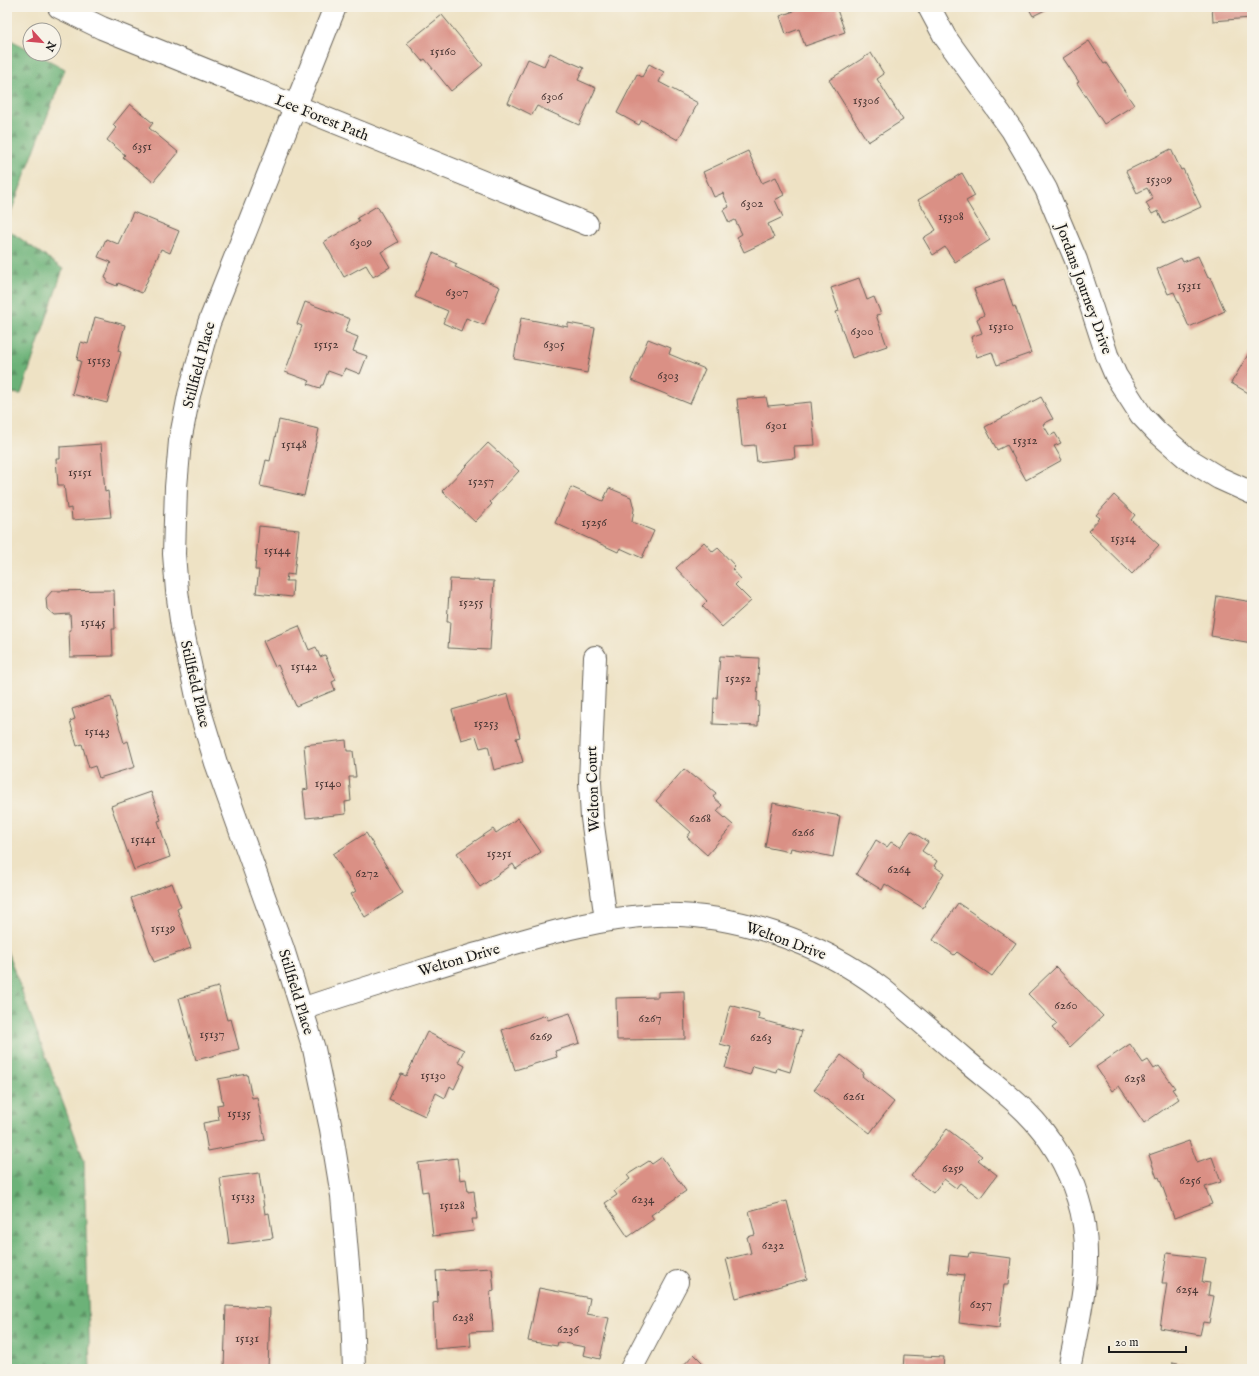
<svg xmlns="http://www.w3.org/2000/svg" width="1259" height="1376" viewBox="0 0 1259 1376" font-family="'IM FELL English',serif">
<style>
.forest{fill:url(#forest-firs);stroke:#44674a}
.building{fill:#da9085}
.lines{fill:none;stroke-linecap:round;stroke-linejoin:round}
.minor-casing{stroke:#666157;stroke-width:24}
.minor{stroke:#fff;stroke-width:22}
.labels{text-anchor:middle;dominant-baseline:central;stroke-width:3.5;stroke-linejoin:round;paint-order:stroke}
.number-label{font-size:13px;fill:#4c3936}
.street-label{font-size:15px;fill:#1c1c1c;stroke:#f7f3e8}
</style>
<defs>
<pattern id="forest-firs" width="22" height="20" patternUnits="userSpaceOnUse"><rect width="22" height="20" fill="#6cb278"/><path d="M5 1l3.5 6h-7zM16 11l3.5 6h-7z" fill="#589062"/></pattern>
</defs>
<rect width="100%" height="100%" fill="#f7f3e8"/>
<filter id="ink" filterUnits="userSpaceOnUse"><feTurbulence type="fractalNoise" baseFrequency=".025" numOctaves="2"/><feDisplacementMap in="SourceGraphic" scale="8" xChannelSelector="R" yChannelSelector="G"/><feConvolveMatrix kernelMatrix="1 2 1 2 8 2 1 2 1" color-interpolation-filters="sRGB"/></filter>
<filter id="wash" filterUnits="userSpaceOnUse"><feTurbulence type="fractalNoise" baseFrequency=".012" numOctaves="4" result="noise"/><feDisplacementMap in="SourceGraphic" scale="16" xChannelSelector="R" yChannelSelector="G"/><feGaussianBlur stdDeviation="0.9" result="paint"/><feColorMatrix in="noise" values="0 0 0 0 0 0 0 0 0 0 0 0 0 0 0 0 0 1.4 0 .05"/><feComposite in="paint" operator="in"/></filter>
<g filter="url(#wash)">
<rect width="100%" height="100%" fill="#eee2c4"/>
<g class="forest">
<path d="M7 38 30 50V54H37L65 69 7 223Z"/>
<path d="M7 229 63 269 21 394 7 393Z"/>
<path d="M7 951 84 1160 90 1369H7Z"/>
</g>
<g id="blocks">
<g class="building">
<path d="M792 7H836L845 32 805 46 799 29 786 34 780 16 794 11Z"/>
<path d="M1028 7H1051L1033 16Z"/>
<path d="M1212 7H1250L1251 18 1213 21Z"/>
<path d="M442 15 483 65 451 91 425 59 422 61 407 43Z"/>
<path d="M1089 41 1104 64 1106 63 1134 105 1104 124 1077 83 1079 82 1063 58Z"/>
<path d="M550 53 584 68 578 80 596 88 579 125 537 106 532 115 508 103 528 59 544 66Z"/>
<path d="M871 53 884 74 877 79 903 120 868 142 829 80Z"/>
<path d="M649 64 664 72 659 82 698 103 678 140 642 120 639 125 617 113 637 74 642 77Z"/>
<path d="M130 104 153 123 149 128 178 152 153 182 123 157 125 155 107 140 116 128 113 125Z"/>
<path d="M1171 149 1181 170 1183 169 1201 207 1164 224 1158 211 1152 214 1146 203 1153 199 1147 188 1137 193 1126 171Z"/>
<path d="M748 151 762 183 776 177 784 195 775 200 783 217 768 224 774 238 744 252 737 237 742 234 735 220 729 223 723 210 729 207 723 193 714 197 703 172Z"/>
<path d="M962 173 975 196 966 201 990 240 955 262 945 247 933 255 923 238 936 230 918 200Z"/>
<path d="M377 206 398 242 381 252 390 267 373 277 366 265 344 277 324 242 359 221 357 218Z"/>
<path d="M133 212 179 231 170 253 161 249 142 293 118 283 117 286 107 282V279L105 278 111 262 98 257 106 239 118 244Z"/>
<path d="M433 253 457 264 455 267 500 287 484 325 466 318 461 331 443 323 448 311 415 297Z"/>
<path d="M1198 256 1208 278 1210 277 1225 311 1189 327 1174 292 1168 294 1157 269 1181 258 1183 262Z"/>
<path d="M859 278 867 300 874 297 881 314 876 315 887 346 852 358 836 312 839 311 831 288Z"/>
<path d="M1004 279 1013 307 1015 306 1031 353 997 365 992 352 977 357 971 337 982 333 977 319 984 315 974 289Z"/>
<path d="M305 302 350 319 345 332 358 337 353 351 367 356 360 374 345 368 342 376 328 371 323 385H321L320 388 308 384 310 381 285 372 302 326 297 324Z"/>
<path d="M95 317 125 325 118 351 121 352 107 403 72 394 81 361 77 360 81 342 88 344Z"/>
<path d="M521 318 568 327V323L595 328 587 373 514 359Z"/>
<path d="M648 339 671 348 669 354 705 369 690 404 631 380Z"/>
<path d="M1252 348V395L1231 383Z"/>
<path d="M766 397 768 406 811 402 815 445 794 446 795 458 757 462 755 445 742 446 737 399Z"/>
<path d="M1041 397 1053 419 1043 424 1050 436 1055 433 1061 443 1054 446 1062 460 1026 480 1007 445 997 450 985 427Z"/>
<path d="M279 420 319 429 304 496 260 486 266 460 270 461Z"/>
<path d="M488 443 519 471 490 502 492 504 475 522 442 491Z"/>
<path d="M101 444 105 492 108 491 111 517 72 520 71 508 67 509 64 485H58L56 459H60V447Z"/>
<path d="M571 487 603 501 609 488 631 497 634 509 632 522 654 531 642 558 620 548 618 552 555 523Z"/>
<path d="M1114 495 1135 515 1131 520 1159 545 1132 574 1088 531 1100 518 1096 515Z"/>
<path d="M259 526 299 530 294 575 287 574 286 581H293L292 597 256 593 259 570H255Z"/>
<path d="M704 542 713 552 718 548 735 566 732 569 741 579 735 585 751 601 722 627 702 606 707 601 676 568Z"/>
<path d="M450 579 494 581 490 650 448 648 450 622H447Z"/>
<path d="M114 590 115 629H112L113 656 70 657 69 630H71L70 614 54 615 47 609 46 598 52 591Z"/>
<path d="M1217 596 1252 602V643L1211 636Z"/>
<path d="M299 626 309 650 316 647 320 657 325 655 336 680 332 682 335 690 296 706 278 665 275 667 263 641Z"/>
<path d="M720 656 759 658 757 701 759 702 758 726 713 724 714 698H717Z"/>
<path d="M508 694 520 737 516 738 523 762 494 770 488 746 480 748 476 736 461 740 452 710Z"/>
<path d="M111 697 124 743 128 741 135 767 99 778 95 766 89 768 82 744 77 746 70 721 75 719 72 709Z"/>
<path d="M346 740 347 751H353L356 777H349L351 801 345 802 346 814 306 818 303 790 308 789 304 745Z"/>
<path d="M684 769 695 778 696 776 716 793 713 797 722 805 717 811 733 825 707 855 687 837 691 832 656 801Z"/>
<path d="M151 792 161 820 158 821 170 857 134 870 111 806Z"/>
<path d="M773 803 840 816 833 857 791 848 790 852 765 847Z"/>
<path d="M518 818 541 852 516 869 513 864 480 887 457 853 493 829 496 833Z"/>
<path d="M911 831 928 842 922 851 937 861 934 866 944 873 923 908 885 884 882 890 856 874 876 840 887 847 891 842 900 847Z"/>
<path d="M366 833 403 893 365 917 351 894 356 891 333 854Z"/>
<path d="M172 883 181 907 177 909 191 948 154 962 131 898Z"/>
<path d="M958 903 1016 943 992 976 957 952 954 955 933 940Z"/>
<path d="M1056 967 1103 1016 1070 1047 1052 1028 1057 1024 1028 994Z"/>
<path d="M218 987 227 1020 231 1019 239 1049 196 1060 179 998Z"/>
<path d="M684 991 685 1039 617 1040 616 998 658 997V992Z"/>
<path d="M730 1005 759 1013 758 1019 802 1031 790 1072 777 1068 776 1072 753 1066 750 1075 725 1068 731 1047 720 1044Z"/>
<path d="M570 1013 580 1043 555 1051 557 1057 515 1070 502 1030 546 1015 548 1020Z"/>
<path d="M427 1032 464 1050 458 1062 465 1066 454 1089 450 1086 445 1098 436 1093 425 1116 389 1099 401 1074 406 1076Z"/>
<path d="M1130 1044 1143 1063 1148 1060 1154 1069 1159 1066 1175 1088 1172 1089 1179 1099 1144 1123 1119 1086 1112 1091 1096 1067Z"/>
<path d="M841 1055 864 1073 862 1076 894 1102 870 1133 814 1090Z"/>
<path d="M247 1074 252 1098 257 1097 265 1140 208 1151 203 1123 219 1120 217 1105 223 1104 218 1079Z"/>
<path d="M947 1129 982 1156 978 1160 997 1175 980 1198 960 1183 956 1188 944 1179 933 1193 911 1176Z"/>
<path d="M1189 1141 1197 1162 1212 1157 1221 1182 1205 1187 1212 1204 1174 1218 1159 1177 1157 1178 1149 1155Z"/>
<path d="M662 1157 686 1191 651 1215 654 1219 628 1237 605 1203 617 1195 614 1191 630 1179 627 1175 649 1161 652 1164Z"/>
<path d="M457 1158 460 1180 466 1179 468 1192 474 1191 477 1219H472L474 1231 433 1236 428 1191 422 1192 418 1163Z"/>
<path d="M259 1173 265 1214 269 1213 273 1238 229 1244 220 1178Z"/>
<path d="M787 1201 807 1279 736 1298 726 1259 751 1253 747 1237 755 1235 749 1211Z"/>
<path d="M969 1253 1011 1258 1008 1285H1004L999 1328 959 1323 964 1275 948 1273 950 1255 968 1257Z"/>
<path d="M1167 1253 1206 1258 1202 1282 1210 1283 1208 1295 1214 1296 1209 1323 1203 1322 1200 1335 1160 1328 1167 1283H1162Z"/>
<path d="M492 1268 494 1291 490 1292 493 1331 470 1332 471 1346 435 1349 433 1303 438 1302 436 1271Z"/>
<path d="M539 1288 590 1298 587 1314 609 1318 600 1359 583 1355 585 1347 558 1342 557 1346 528 1341Z"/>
<path d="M226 1306 270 1308 268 1369H224Z"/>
<path d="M694 1354 709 1369H680Z"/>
<path d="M904 1355 944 1357 943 1369H903Z"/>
<path d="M1173 1362 1199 1368V1369H1172Z"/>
</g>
</g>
</g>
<g filter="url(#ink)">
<use href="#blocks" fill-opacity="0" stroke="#666157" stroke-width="1"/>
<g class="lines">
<defs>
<g id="minor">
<path d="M59 7 102 28 587 224"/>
<path d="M335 7 209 323 189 395 180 441 176 487 174 554 177 591 182 627 200 711 216 763 283 949 314 1049 331 1129 342 1196 352 1311 354 1369"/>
<path d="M929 7 945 37 1012 130 1046 189 1076 260 1107 355 1116 376 1141 415 1157 432 1188 459 1219 478 1252 493"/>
<path d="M595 657 590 782 592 818 606 920"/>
<path d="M302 1009C360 989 419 972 477 954 536 937 594 918 656 915 733 912 821 942 882 989 910 1012 937 1036 964 1059 985 1077 1007 1093 1026 1112 1050 1136 1068 1167 1078 1199 1096 1255 1080 1313 1069 1369"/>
<path d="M631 1369 677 1282"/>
</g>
</defs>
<use href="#minor" class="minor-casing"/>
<use href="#minor" class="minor"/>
</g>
</g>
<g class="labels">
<g class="number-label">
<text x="443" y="51">15160</text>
<text x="552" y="96">6306</text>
<text x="866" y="100">15306</text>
<text x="142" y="146">6351</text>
<text x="1159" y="179">15309</text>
<text x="752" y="203">6302</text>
<text x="951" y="216">15308</text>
<text x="361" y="242">6309</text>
<text x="1189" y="285">15311</text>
<text x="457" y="292">6307</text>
<text x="1001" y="326">15310</text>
<text x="862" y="331">6300</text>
<text x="326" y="344">15152</text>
<text x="554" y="344">6305</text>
<text x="99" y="360">15153</text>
<text x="668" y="375">6303</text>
<text x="776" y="425">6301</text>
<text x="1025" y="440">15312</text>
<text x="294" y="444">15148</text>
<text x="80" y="472">15151</text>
<text x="481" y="481">15257</text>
<text x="594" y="522">15256</text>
<text x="1123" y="538">15314</text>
<text x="277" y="550">15144</text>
<text x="471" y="602">15255</text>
<text x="93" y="622">15145</text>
<text x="304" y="666">15142</text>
<text x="738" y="678">15252</text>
<text x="486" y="723">15253</text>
<text x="97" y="731">15143</text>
<text x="328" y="783">15140</text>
<text x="700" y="818">6268</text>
<text x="803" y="832">6266</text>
<text x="143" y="839">15141</text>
<text x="499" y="853">15251</text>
<text x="899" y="869">6264</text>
<text x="367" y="873">6272</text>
<text x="163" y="928">15139</text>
<text x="1066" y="1005">6260</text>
<text x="650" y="1018">6267</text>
<text x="212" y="1034">15137</text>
<text x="541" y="1036">6269</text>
<text x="761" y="1037">6263</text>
<text x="433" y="1075">15130</text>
<text x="1135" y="1078">6258</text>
<text x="854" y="1096">6261</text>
<text x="239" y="1113">15135</text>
<text x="953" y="1168">6259</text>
<text x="1190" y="1180">6256</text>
<text x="243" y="1196">15133</text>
<text x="643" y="1199">6234</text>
<text x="452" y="1205">15128</text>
<text x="773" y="1245">6232</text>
<text x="1187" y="1289">6254</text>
<text x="981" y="1304">6257</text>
<text x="463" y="1317">6238</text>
<text x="568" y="1329">6236</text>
<text x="247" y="1338">15131</text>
</g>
<g class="street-label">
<text transform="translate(322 118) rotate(22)">Lee Forest Path</text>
<text transform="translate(1084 289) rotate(70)">Jordans Journey Drive</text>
<text transform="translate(199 365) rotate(-75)">Stillfield Place</text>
<text transform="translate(195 684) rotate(77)">Stillfield Place</text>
<text transform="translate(593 789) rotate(-92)">Welton Court</text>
<text transform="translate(786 941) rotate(20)">Welton Drive</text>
<text transform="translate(459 960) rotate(-16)">Welton Drive</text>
<text transform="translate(296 992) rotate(73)">Stillfield Place</text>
</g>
</g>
<rect width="1259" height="1376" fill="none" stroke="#f7f3e8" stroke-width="24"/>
<g transform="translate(42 42) rotate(117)"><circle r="19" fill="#f7f3e8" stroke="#9f9d96"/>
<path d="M0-3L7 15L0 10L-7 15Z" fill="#d1495b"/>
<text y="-6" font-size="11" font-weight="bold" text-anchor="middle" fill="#1c1c1c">N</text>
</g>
<path d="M1109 1346v6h77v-6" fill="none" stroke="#1c1c1c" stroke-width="2"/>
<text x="1115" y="1346" font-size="12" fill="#1c1c1c" stroke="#f7f3e8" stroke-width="3" paint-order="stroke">20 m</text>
</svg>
